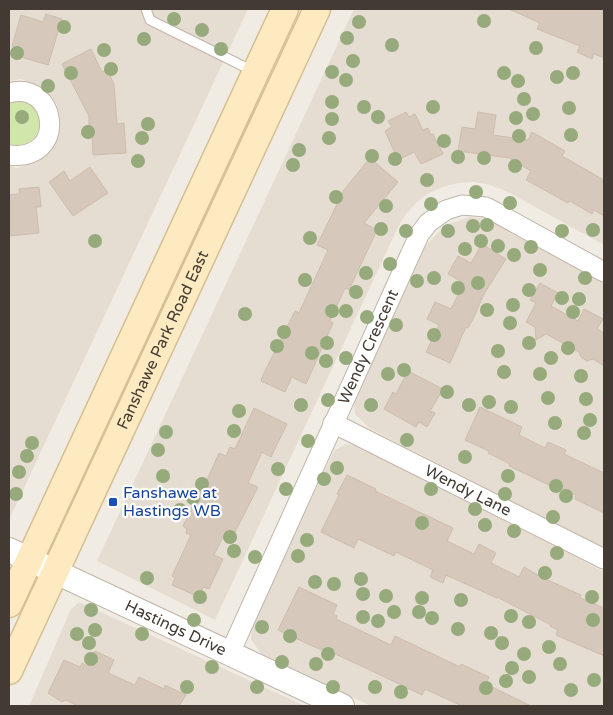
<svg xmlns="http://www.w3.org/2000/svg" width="613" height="715" viewBox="0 0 613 715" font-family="'Varela Round',sans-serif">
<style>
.residential{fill:#e5ddd1}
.green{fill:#d1e6ab}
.building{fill:#d6c9bb;stroke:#cdbdac}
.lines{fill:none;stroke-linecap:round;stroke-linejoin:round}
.service-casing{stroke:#bfb5a8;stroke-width:11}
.minor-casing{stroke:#bfb5a8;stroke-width:21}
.tertiary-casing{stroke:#bfb5a8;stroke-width:26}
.secondary-casing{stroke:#d5be94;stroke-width:29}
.service{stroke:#fff;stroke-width:9}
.minor{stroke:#fff;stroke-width:19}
.tertiary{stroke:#fff;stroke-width:24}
.secondary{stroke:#feeac0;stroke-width:26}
.tree{fill:#96aa7c}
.transit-dot{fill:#1a4fb4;stroke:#fff;stroke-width:2}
.labels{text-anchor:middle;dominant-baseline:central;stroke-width:4.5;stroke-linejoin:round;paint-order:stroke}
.street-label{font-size:16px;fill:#433b33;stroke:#fff}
.transit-label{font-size:16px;fill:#164399;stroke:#fff;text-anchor:start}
</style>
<rect width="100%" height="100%" fill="#f1ece3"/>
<g class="residential">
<path d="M9 9H248L9 520V166L16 168 38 162 53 148 60 129 57 105 40 87 21 79 9 81Z"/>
<path d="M354 9H604V245L506 191 490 185 474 182 458 183 443 187 429 193 417 202 406 214 398 227 215 620 97 561Z"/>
<path d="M469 217 487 219 604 284V548L369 428 355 414 354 402 426 245 446 225Z"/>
<path d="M346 444 364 446 604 572V706H371L263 657 251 639 252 624 334 451Z"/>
<path d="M79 602 305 706H29L71 609Z"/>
</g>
<path class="green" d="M13 101C52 99 47 153 9 144V103Z"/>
<g class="building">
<path d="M509 9H604V58L594 54 592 59 577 52 580 46 537 29 540 23Z"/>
<path d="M46 14 62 19 48 65 21 57 23 50 12 46 21 15 43 22Z"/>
<path d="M91 49 102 72 107 69 114 84 117 124 124 123 126 153 93 155 92 128H89V116L62 64Z"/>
<path d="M406 112 409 117 415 114 423 130 428 128 431 135 433 134 443 154 421 164 414 152 398 160 385 131 392 127 388 121Z"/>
<path d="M478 112 496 115 493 135 528 140 532 132 565 151 562 156 604 180V216L594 210 592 214 570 201 568 203 526 180 531 171 509 158 458 151 462 127 475 129Z"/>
<path d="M370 158 398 182 364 223 377 230 349 290 345 288 330 321 333 323 306 384 292 377 285 392 261 381 264 373 295 311 299 313 328 250 317 245 344 190Z"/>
<path d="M90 167 108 193 73 216 49 182 64 171 70 181Z"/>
<path d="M39 187 41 207H36L39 233 9 236V195L20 194 19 189Z"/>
<path d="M482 244 506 259 484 294 473 319 468 328 466 327 450 363 426 352 439 325 427 319 435 302 451 309 464 283 448 274 458 256 471 263Z"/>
<path d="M540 283 558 293 551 306 578 321 584 309 603 319 597 329 604 333V366L593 359 587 361 581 357 579 352 546 334 536 340 535 327 526 322 536 303 530 300Z"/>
<path d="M408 371 443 389 430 411 435 413 427 427 419 422 416 427 384 409 393 392 396 394Z"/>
<path d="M480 407 522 427 519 435 545 448 548 442 566 450 564 454 604 473V513L575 499 576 495 550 483 549 485 509 466 510 464 488 453 489 451 465 440Z"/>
<path d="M254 408 287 424 271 457 262 452 248 483 258 487 235 532 227 529 214 555 223 559 209 589 203 587 199 597 172 585 175 578 172 576 191 535 186 533 187 529 183 526 200 490 202 491 219 453 226 456 230 447 235 449Z"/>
<path d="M347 475 376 489 375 491 453 528 447 541 474 554 479 544 496 553 491 563 519 577 524 567 541 577 581 595 580 598 604 608V656L556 635 558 630 550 626 551 625 497 597V598L446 575 443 583 430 577 433 570 396 552 394 556 358 539 354 548 321 532 339 495 337 494Z"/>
<path d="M299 587 337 605 333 614 337 616 336 619 391 645 395 636 460 667 461 664 489 677 486 684 531 706H462L425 689 422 695 370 670 322 648 321 650 278 630Z"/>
<path d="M95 651 114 660 108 673 135 685 139 677 164 689 165 685 186 695 179 706H78L66 700 62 702 48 693 64 660 80 667 82 663 87 666Z"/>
</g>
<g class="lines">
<defs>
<path id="service" d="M146 9 150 20 253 71"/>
<g id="minor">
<path d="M9 93C57 79 69 162 9 155"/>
<path id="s1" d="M333 423 604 559"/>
<path id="s2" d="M230 653 419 235 428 223 446 210 462 205 486 207 604 272"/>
</g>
<g id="tertiary">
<path id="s3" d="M9 550 342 706"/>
</g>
<g id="secondary">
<path d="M9 604 285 9"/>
<path id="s4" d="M9 671 317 9"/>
</g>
</defs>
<use href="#service" class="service-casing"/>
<use href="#minor" class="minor-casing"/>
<use href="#tertiary" class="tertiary-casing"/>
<use href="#secondary" class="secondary-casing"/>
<use href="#service" class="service"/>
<use href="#minor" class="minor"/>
<use href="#tertiary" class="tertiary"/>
<use href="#secondary" class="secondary"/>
</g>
<g class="tree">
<circle cx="174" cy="19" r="7"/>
<circle cx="484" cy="21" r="7"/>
<circle cx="359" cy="22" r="7"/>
<circle cx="64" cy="27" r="7"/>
<circle cx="202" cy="30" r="7"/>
<circle cx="347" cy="38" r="7"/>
<circle cx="144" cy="39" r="7"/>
<circle cx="392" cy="45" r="7"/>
<circle cx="536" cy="48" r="7"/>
<circle cx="221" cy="49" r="7"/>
<circle cx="104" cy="50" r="7"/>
<circle cx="17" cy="53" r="7"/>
<circle cx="353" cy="61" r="7"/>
<circle cx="111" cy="69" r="7"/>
<circle cx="332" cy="72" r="7"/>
<circle cx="71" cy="73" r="7"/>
<circle cx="504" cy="73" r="7"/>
<circle cx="573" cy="73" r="7"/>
<circle cx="557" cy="77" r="7"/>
<circle cx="346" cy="80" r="7"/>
<circle cx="518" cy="81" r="7"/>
<circle cx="48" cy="86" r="7"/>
<circle cx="524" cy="99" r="7"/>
<circle cx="332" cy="102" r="7"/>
<circle cx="364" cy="107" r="7"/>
<circle cx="433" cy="107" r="7"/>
<circle cx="569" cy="108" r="7"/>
<circle cx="533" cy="114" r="7"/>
<circle cx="22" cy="117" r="7"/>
<circle cx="378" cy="117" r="7"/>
<circle cx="516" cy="118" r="7"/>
<circle cx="332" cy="119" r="7"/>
<circle cx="148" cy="124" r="7"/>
<circle cx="88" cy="132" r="7"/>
<circle cx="571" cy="135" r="7"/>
<circle cx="519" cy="136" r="7"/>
<circle cx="142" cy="138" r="7"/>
<circle cx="329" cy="138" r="7"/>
<circle cx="444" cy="141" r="7"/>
<circle cx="299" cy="150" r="7"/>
<circle cx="372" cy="156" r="7"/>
<circle cx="458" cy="157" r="7"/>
<circle cx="484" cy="158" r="7"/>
<circle cx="395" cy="159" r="7"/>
<circle cx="138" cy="161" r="7"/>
<circle cx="293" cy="165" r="7"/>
<circle cx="515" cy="166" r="7"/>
<circle cx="427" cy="180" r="7"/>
<circle cx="476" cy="192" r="7"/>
<circle cx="336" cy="197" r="7"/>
<circle cx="510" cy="203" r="7"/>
<circle cx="431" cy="204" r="7"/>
<circle cx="386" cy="206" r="7"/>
<circle cx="487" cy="225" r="7"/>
<circle cx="473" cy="226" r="7"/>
<circle cx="381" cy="229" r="7"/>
<circle cx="593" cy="230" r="7"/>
<circle cx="406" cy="231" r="7"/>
<circle cx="448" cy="231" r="7"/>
<circle cx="562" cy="231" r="7"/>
<circle cx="310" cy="238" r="7"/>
<circle cx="95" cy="241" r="7"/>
<circle cx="481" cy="241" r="7"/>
<circle cx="498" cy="246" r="7"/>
<circle cx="531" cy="247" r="7"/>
<circle cx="465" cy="249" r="7"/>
<circle cx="514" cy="255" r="7"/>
<circle cx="390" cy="264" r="7"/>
<circle cx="540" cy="270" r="7"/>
<circle cx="366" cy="273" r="7"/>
<circle cx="434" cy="278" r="7"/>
<circle cx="585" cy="278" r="7"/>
<circle cx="305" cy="280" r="7"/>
<circle cx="417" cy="281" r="7"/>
<circle cx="478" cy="283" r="7"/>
<circle cx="458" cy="288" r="7"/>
<circle cx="529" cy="290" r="7"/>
<circle cx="356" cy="292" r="7"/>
<circle cx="562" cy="298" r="7"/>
<circle cx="579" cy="299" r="7"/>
<circle cx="513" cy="305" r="7"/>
<circle cx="487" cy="310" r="7"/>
<circle cx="332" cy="311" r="7"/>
<circle cx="346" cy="311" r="7"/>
<circle cx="573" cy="312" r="7"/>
<circle cx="245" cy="314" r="7"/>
<circle cx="367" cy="317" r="7"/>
<circle cx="510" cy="323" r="7"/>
<circle cx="396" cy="325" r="7"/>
<circle cx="284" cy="332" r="7"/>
<circle cx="434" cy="335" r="7"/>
<circle cx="327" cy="343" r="7"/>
<circle cx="529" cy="343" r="7"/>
<circle cx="277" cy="346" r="7"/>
<circle cx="568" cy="348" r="7"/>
<circle cx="498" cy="351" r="7"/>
<circle cx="312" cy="353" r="7"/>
<circle cx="346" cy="358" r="7"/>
<circle cx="551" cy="358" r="7"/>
<circle cx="326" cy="361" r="7"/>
<circle cx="404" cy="370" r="7"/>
<circle cx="504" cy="372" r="7"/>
<circle cx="388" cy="374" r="7"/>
<circle cx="540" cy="374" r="7"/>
<circle cx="581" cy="376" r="7"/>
<circle cx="447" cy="392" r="7"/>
<circle cx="548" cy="398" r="7"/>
<circle cx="586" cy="399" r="7"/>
<circle cx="328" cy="400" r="7"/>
<circle cx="489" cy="402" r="7"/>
<circle cx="301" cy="405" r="7"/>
<circle cx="371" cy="405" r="7"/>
<circle cx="469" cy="405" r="7"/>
<circle cx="511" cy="407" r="7"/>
<circle cx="239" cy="411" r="7"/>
<circle cx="590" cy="420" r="7"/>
<circle cx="555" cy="423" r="7"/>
<circle cx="234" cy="431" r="7"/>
<circle cx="166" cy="432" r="7"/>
<circle cx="584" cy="433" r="7"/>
<circle cx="407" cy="440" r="7"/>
<circle cx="308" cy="441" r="7"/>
<circle cx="32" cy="443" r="7"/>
<circle cx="158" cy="450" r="7"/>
<circle cx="27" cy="456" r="7"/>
<circle cx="465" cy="457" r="7"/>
<circle cx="337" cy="468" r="7"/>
<circle cx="278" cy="469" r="7"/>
<circle cx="19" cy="472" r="7"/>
<circle cx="163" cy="476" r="7"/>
<circle cx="508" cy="476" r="7"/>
<circle cx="324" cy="479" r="7"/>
<circle cx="202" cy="484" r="7"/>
<circle cx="556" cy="486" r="7"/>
<circle cx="286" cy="489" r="7"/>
<circle cx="431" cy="489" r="7"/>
<circle cx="16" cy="494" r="7"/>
<circle cx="505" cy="494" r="7"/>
<circle cx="566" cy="496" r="7"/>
<circle cx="193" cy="498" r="7"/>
<circle cx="475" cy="509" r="7"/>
<circle cx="180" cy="510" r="7"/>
<circle cx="553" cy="517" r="7"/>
<circle cx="422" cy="523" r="7"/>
<circle cx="485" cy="525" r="7"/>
<circle cx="514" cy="531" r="7"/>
<circle cx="230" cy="537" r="7"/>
<circle cx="307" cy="540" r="7"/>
<circle cx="234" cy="551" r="7"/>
<circle cx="557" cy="553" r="7"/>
<circle cx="298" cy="556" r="7"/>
<circle cx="255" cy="557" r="7"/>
<circle cx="545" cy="573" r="7"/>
<circle cx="147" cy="578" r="7"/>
<circle cx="361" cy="579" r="7"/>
<circle cx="315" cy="582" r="7"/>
<circle cx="334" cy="584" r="7"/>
<circle cx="363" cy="594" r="7"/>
<circle cx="386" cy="596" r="7"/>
<circle cx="200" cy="597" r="7"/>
<circle cx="592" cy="597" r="7"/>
<circle cx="422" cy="598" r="7"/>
<circle cx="461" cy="600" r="7"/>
<circle cx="91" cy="610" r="7"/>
<circle cx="394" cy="612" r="7"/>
<circle cx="419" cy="612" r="7"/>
<circle cx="511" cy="616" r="7"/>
<circle cx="363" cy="617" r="7"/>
<circle cx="432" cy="618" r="7"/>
<circle cx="194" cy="620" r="7"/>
<circle cx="593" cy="620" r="7"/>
<circle cx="378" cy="621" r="7"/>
<circle cx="529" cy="622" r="7"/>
<circle cx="262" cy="627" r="7"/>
<circle cx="458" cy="629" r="7"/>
<circle cx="95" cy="630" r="7"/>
<circle cx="491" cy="633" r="7"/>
<circle cx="77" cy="634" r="7"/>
<circle cx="142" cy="634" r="7"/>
<circle cx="290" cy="636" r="7"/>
<circle cx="89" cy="643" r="7"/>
<circle cx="502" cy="643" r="7"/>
<circle cx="549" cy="647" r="7"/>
<circle cx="328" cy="654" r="7"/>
<circle cx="524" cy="654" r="7"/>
<circle cx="91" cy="659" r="7"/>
<circle cx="282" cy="662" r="7"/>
<circle cx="316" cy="664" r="7"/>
<circle cx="560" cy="664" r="7"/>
<circle cx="212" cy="667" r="7"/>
<circle cx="512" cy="668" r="7"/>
<circle cx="529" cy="677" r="7"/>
<circle cx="594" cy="680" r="7"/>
<circle cx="506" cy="681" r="7"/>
<circle cx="187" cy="687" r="7"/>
<circle cx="257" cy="687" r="7"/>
<circle cx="333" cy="687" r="7"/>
<circle cx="375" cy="687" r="7"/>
<circle cx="486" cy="688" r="7"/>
<circle cx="571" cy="690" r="7"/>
<circle cx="401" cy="692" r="7"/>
</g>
<rect class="transit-dot" x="108" y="497" width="10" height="10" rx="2.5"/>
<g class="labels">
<g class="street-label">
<text stroke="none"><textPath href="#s4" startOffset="365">Fanshawe Park Road East</textPath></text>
<text stroke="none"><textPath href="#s2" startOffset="336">Wendy Crescent</textPath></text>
<text stroke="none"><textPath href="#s1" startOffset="151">Wendy Lane</textPath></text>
<text stroke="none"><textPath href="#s3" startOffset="184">Hastings Drive</textPath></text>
</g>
<g class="transit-label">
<text x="123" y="493">Fanshawe at<tspan x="123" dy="18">Hastings WB</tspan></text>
</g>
</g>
<rect width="613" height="715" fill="none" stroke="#433b33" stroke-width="20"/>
</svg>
